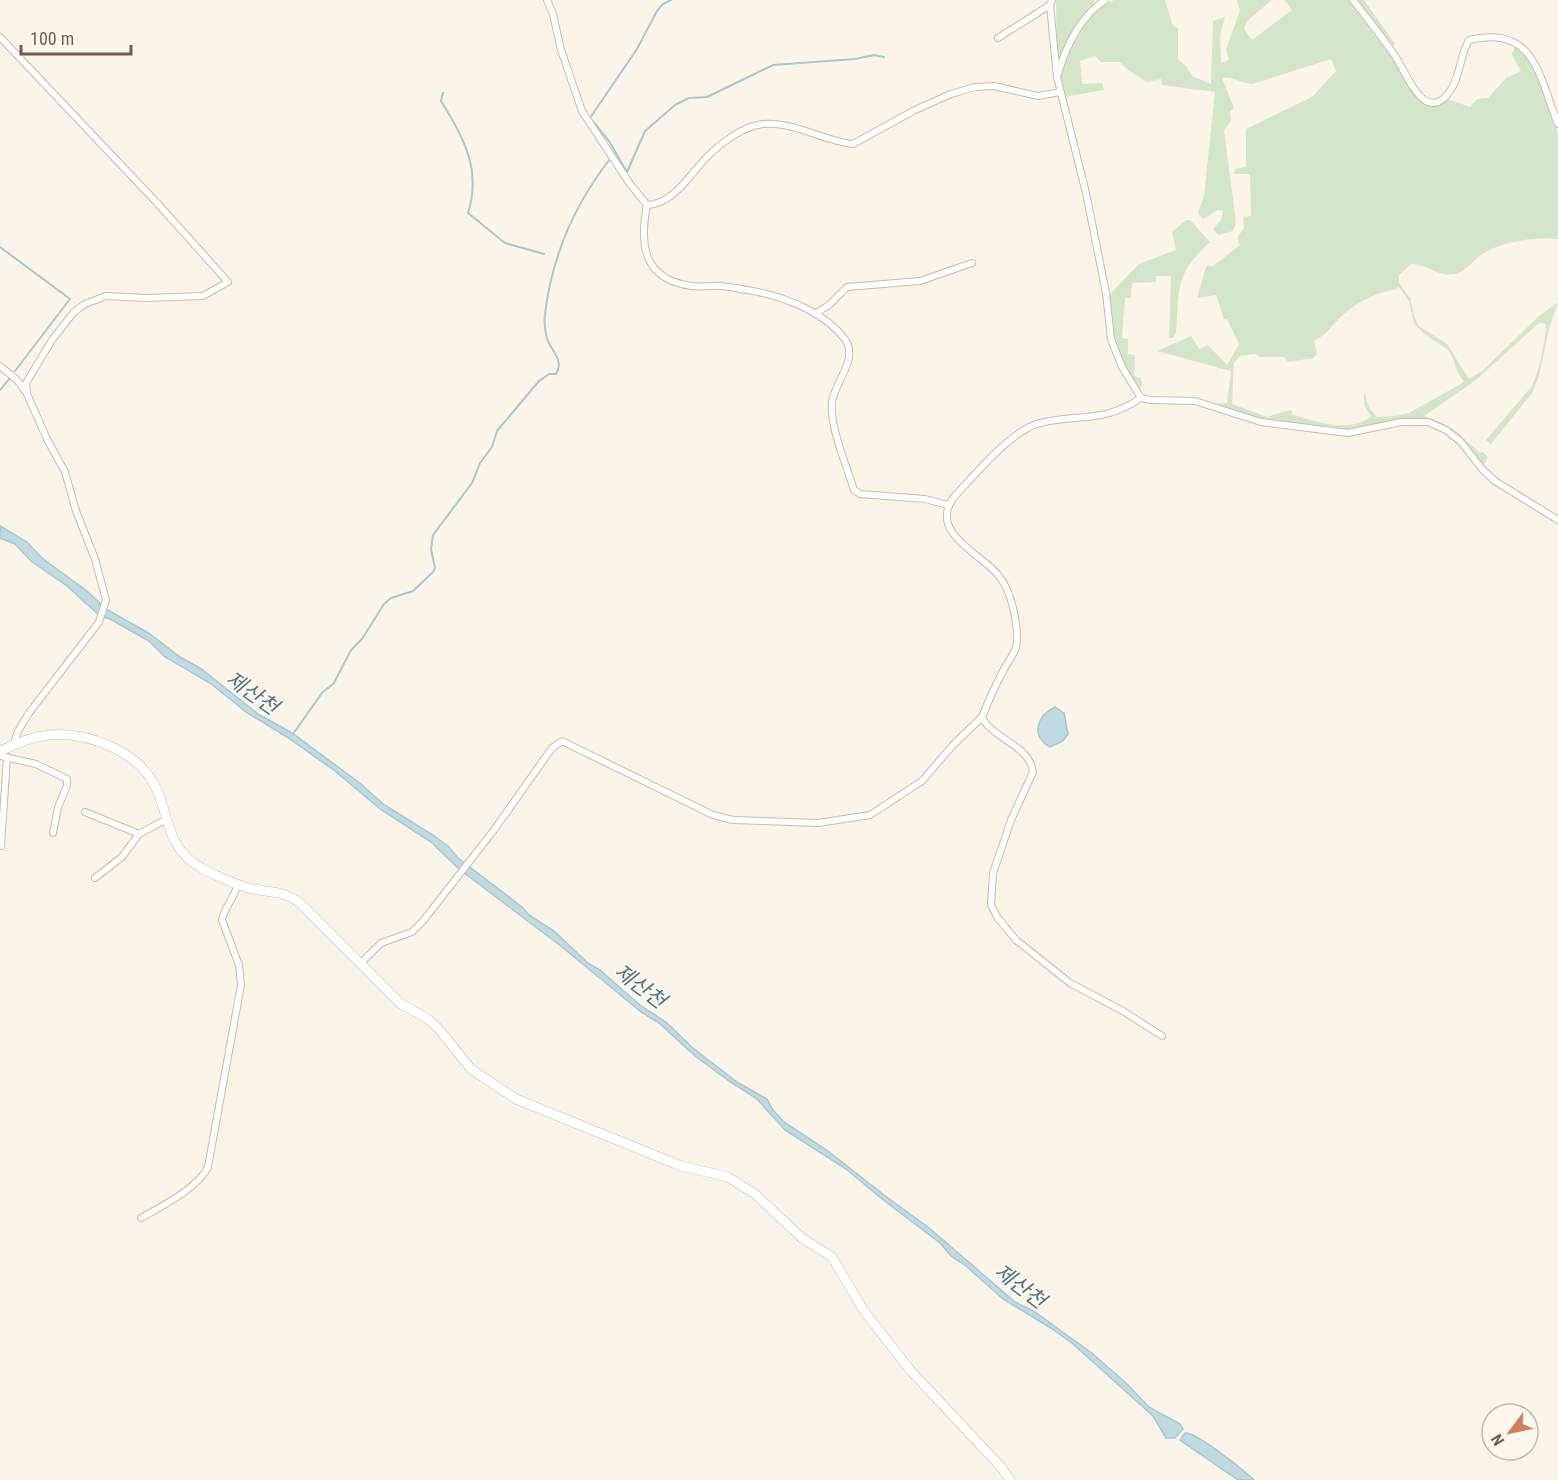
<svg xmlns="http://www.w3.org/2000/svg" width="1558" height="1480" viewBox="0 0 1558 1480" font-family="'Roboto Condensed','Noto Sans KR',sans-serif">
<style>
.green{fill:#d3e6c9;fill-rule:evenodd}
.water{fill:#bfdae1;stroke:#a7c8d1;stroke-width:1.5}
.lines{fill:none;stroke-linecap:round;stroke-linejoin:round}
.stream{stroke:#a7c8d1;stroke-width:2}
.street-casing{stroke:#cabcb0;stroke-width:8}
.secondary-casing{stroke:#ccbdae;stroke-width:10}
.street{stroke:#fff;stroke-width:6}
.secondary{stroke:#fff;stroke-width:9}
.labels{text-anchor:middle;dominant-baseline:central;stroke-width:4.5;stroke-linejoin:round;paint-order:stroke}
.water-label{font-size:21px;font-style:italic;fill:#4c7580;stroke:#fdf8ee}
</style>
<rect width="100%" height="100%" fill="#faf4e9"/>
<g class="green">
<path d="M1056 0H1095L1059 65 1057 64Z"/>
<path d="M1114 0H1165L1173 26 1178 28V59L1187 67 1192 76 1211 84 1213 21 1225 17 1220 36 1221 63 1229 60 1226 50 1240 10 1237 0H1272L1247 21 1244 29 1252 40 1292 10 1285 0H1349L1393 58 1414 92 1420 100 1432 107 1443 103 1448 99 1470 107 1477 99 1488 98 1506 78 1521 71 1512 55 1515 46 1531 62 1558 133V239C1534 237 1502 241 1481 255 1474 260 1464 272 1456 274 1438 278 1427 263 1411 264L1399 275V283L1410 298 1414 316 1419 326 1447 344 1469 379 1482 371 1539 316 1558 302 1549 329 1539 376 1532 393 1491 444 1486 440 1532 386C1540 368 1545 344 1546 324L1539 323 1476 380 1424 416 1442 423 1457 432 1480 453 1483 452 1488 457 1483 466 1462 439 1428 420 1412 418 1391 421 1354 431 1270 421 1249 417 1214 404 1227 403 1231 371 1157 351 1191 336 1199 349 1208 345 1227 365 1239 344 1227 319H1224L1216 295 1197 298 1206 267 1209 265 1212 267 1240 245 1237 238 1244 228 1243 217 1251 216 1250 174H1234L1235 169 1246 167V129L1312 97 1336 71 1331 59 1252 84C1241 83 1233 76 1222 78L1234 108 1230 111 1231 121 1224 130 1236 222 1233 231 1218 235 1213 229 1221 220 1223 211 1218 210 1203 219 1198 213 1204 196 1215 92 1162 85 1161 79 1147 82 1128 70 1120 62H1101L1095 56 1080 61 1082 84 1102 83 1104 90 1063 97 1059 77 1078 30 1097 9ZM1398 286 1409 301 1414 323 1423 333 1448 350 1453 358 1457 371 1464 382 1409 413 1396 416 1377 417 1370 409 1364 392V405L1371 417C1348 433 1317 422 1291 414L1293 412 1290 410 1267 417 1232 404 1234 362 1240 356 1255 354 1261 357H1284L1288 362 1313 358 1317 354 1314 340C1325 336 1327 331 1335 323 1352 304 1373 293 1397 289Z"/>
<path d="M1356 0H1364L1395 44 1392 46Z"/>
<path d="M1186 220H1190L1210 242C1174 275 1180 287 1176 332L1173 338H1169L1171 276H1156V282L1132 283 1131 298H1125L1122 338 1128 339V354L1135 355 1134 376 1141 378 1142 385 1139 391 1124 366 1114 339 1108 296 1139 264 1176 250 1172 232Z"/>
</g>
<g class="water">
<path d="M0 526 27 542 42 558 87 591 106 609 150 634 180 657 200 668 258 714 292 733 361 784 383 804 433 835 448 846 458 858 522 907 529 915 554 931 588 963 600 970 641 1006 666 1022 693 1048 737 1082 767 1099 773 1110 784 1122 828 1151 888 1198 928 1227 1015 1302 1035 1312 1093 1354 1126 1383 1149 1407 1180 1424 1183 1429 1175 1438H1166L1153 1416 1073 1344 1051 1328 1003 1299 966 1266 951 1256 940 1243 882 1199 846 1169 785 1130 757 1099 729 1081 695 1056 659 1023 641 1012 562 947 459 869 431 842 380 809 335 771 287 737 246 712 210 683 165 657 149 641 110 619 100 616 67 586 31 561 15 544 0 538Z"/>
<path d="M1055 707 1064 713 1068 734 1063 741 1050 747C1030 735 1037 716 1055 707Z"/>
<path d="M1185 1433C1197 1432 1243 1470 1254 1480H1238L1180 1440Z"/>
</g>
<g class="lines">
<g class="stream">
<path d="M671 0 663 4 657 11 637 49 590 118 609 141 627 172 645 131 675 105 689 98 707 97 773 65 855 59 874 55 884 57"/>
<path d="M443 93 441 101C463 136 482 170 468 213L505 243 544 254"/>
<path d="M0 247 70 299 15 371"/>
<path d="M0 390 10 378"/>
<path d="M293 734 322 693 334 683 351 650 362 639 384 604 391 598 413 591 433 572 435 568 431 549 433 535 472 483 480 463 492 447 497 431 539 381 549 374H556C564 361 553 353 548 341 545 334 544 321 545 314 552 256 574 205 610 159"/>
</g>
<defs>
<g id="street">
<path d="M547 0 553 14 561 50 582 111 630 184 647 205C639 246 644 280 692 286 699 287 704 286 711 286 723 285 735 288 747 290 780 295 822 310 844 338 860 358 835 381 832 402 829 425 847 467 854 490L860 494 925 499 948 505"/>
<path d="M1052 0 1050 5 1057 77 1086 193 1106 293 1111 339 1122 367 1141 398 1151 400 1195 401 1261 422 1348 433 1401 422H1428L1446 430 1460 441 1483 470 1495 481 1558 520"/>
<path d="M1353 0C1367 18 1382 37 1395 56 1404 69 1412 92 1426 101 1432 104 1438 103 1443 99 1461 83 1458 59 1469 40 1535 24 1539 77 1558 124"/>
<path d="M0 37 159 205 228 282 203 296 146 298 106 296 85 304 74 312 52 340 29 378 26 383 27 394 47 439 65 472 76 511 95 559 106 600 99 622 29 713 18 731 14 743"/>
<path d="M998 38 1050 5"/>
<path d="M1058 74C1066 46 1080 17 1105 0"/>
<path d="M647 205C674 204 690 174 707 157 721 143 743 126 763 124 793 121 823 141 853 144L915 110 951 94 975 87 994 86 1038 96 1060 92"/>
<path d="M815 314 829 305 847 287 920 281 972 263"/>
<path d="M0 366 17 380 25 391"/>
<path d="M1141 398C1102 424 1080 413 1040 423 1011 430 973 477 953 498 929 534 981 553 999 576 1009 589 1014 608 1016 624 1017 631 1018 640 1016 647 1014 655 1007 663 1003 671 995 686 988 702 982 717 992 739 1030 745 1033 772L1011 820 993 873 991 905 997 917 1016 940 1070 983 1123 1011 1162 1036"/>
<path d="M0 756 36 764 67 779V786L58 807 53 833"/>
<path d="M85 812 139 834"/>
<path d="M1 846 7 757"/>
<path d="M95 878 122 857 139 834 165 820"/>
<path d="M361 963 381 943 412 932 423 921 494 830 552 748 562 741 713 815 733 820 818 823 870 815 922 781 953 745 982 717"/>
<path d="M141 1218C162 1206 197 1189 208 1167L241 985 239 965 222 920C224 907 235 898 237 885"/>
</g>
<path id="secondary" d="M0 751C16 744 30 737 48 735 87 731 139 751 156 788 169 815 166 840 191 861 203 871 238 886 253 889 273 893 282 890 300 903L401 1004 428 1019 438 1028 471 1069 516 1099 681 1166 728 1177 755 1194 802 1238 832 1257 864 1311 911 1371 1001 1467 1010 1480"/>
</defs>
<use href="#street" class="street-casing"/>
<use href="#secondary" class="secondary-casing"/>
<use href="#street" class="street"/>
<use href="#secondary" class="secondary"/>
</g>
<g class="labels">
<g class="water-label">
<text transform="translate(252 693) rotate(35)">제산천</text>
<text transform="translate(640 986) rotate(37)">제산천</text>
<text transform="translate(1020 1286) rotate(37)">제산천</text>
</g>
</g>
<g transform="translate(1510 1432) rotate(238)"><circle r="28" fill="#fdf8ee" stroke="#c5baaf" stroke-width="1.5"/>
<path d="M0-4.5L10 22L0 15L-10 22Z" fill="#d37e5e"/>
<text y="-9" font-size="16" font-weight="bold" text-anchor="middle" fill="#705d50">N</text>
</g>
<path d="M21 45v9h110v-9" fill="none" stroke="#705d50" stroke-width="3"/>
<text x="30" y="45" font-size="18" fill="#705d50" stroke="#fdf8ee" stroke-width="4.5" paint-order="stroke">100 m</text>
</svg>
